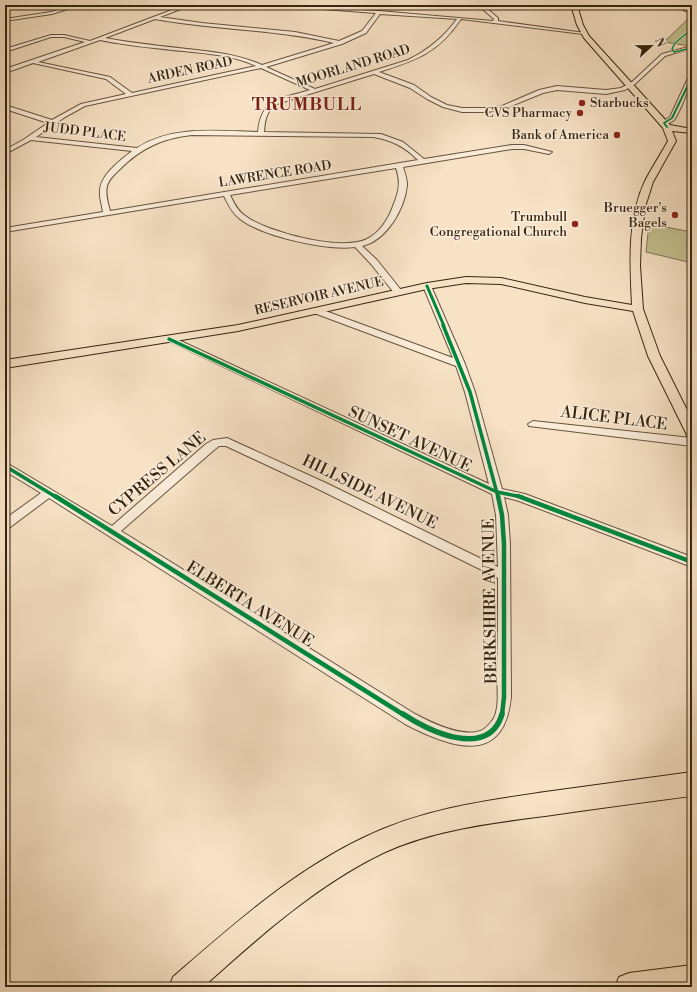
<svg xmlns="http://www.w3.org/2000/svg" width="697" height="992" viewBox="0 0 697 992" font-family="'Libre Bodoni',serif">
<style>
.green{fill:#c3c190;stroke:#7c7350}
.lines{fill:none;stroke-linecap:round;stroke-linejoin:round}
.minor-casing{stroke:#66543d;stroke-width:2}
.major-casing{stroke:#352510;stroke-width:2}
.highway-casing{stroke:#352510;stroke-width:2}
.minor{fill:#faecd9;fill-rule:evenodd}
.major{fill:#f7e2c5;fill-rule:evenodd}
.highway{fill:#f7e2c5;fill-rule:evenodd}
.cycleway-far5-casing{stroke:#faecd9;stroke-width:2.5}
.cycleway-far4-casing{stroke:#faecd9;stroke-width:3.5}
.cycleway-far3-casing{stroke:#faecd9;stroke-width:4.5}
.cycleway-far2-casing{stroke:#faecd9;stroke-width:5.5}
.cycleway-far1-casing{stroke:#faecd9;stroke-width:7}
.cycleway-casing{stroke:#faecd9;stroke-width:8}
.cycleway-far5{stroke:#00873e;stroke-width:1.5}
.cycleway-far4{stroke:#00873e;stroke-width:2}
.cycleway-far3{stroke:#00873e;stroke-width:3}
.cycleway-far2{stroke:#00873e;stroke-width:3.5}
.cycleway-far1{stroke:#00873e;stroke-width:4.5}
.cycleway{stroke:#00873e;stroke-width:5.5}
.poi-dot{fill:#8f2418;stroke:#faecd9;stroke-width:1.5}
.labels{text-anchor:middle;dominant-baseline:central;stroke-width:3;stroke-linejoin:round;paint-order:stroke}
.far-street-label{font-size:13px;fill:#352510;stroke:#faecd9}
.far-poi-label{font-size:13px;fill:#352510;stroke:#faecd9;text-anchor:end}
.street-label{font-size:16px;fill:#352510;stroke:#faecd9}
.far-district-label{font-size:17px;font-weight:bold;letter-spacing:1px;fill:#7a1f14;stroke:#faecd9}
</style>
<rect width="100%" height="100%" fill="#f7e2c5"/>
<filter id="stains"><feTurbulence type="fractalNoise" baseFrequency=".005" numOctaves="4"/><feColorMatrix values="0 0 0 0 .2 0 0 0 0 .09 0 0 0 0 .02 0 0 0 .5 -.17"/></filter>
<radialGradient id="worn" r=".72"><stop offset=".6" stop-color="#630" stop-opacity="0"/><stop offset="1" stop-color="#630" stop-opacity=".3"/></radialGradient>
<g class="green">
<path d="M692 15V44L690 46 664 42Z"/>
<path d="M649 224 692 232V263L646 252Z"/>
</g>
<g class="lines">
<defs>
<g id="minor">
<path d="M74 5H80L52 14 5 21V19L51 12Z"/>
<path d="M185 5H191L160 17 202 23 295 32 339 41 362 31 376 13 270 5 379 11 493 21 494 19 478 5H483L498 18V21L585 33 583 34 461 19C438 53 417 60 379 72L414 85 431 97 447 105 462 108H488L502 106 539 90 557 86 606 90 621 88 632 82 662 54 692 46V48L665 56 635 84 625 90 606 94 557 90 543 93 506 108 488 112H462L443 107 427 99 410 88 374 74 277 104C266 111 265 120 264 132L381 134 403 142 424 159 512 145H524L552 152 549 154 524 149H512L403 167C405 173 407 179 407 185 405 209 386 241 362 246L377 260 401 290 402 292 401 294H395L371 264 355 247C326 251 262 236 240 219 232 213 228 204 224 196L5 232V228L103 212C102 205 99 197 100 190 101 174 121 160 132 151L31 140 5 154V150L23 140 48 123 5 109V105L52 120 81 104 126 94 106 79 33 63 5 73V69L85 42 64 37H51L5 52V49L51 35H64L90 41ZM380 14 457 19C444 37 428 50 408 60L315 89 266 67 342 44 366 33ZM155 19C215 30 276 29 334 43L262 65C238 54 213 52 187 49 160 46 132 43 105 38ZM100 40C128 46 155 48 183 51 208 54 233 55 256 66L132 93 110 77 38 62ZM261 68 310 90C282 99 261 97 258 132 218 131 172 125 137 148L36 137 65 117 85 106ZM192 135 373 137C392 140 405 147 418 160L110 211C108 203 105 194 107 186 109 179 115 174 120 169 141 148 163 138 192 135ZM396 168C401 182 399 192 393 206 388 220 380 232 367 239 342 252 265 232 244 215 237 210 234 203 230 195Z"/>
<path d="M676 5H681L689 10 685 11Z"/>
<path d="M692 74C692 82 679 114 674 120 670 123 666 125 662 124V122L670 117 689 76Z"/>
<path d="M424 284H430L431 286 465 364 475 392 502 489 525 494 692 557V567L519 501 504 497 508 515 510 544 511 697C504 768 449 747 405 724L49 498 9 528 5 529V519L41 493 5 471V462L112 526 206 444 213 440 227 438 326 483 498 567 496 515 492 494 165 339 166 337H172L489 484 465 392 456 366 314 313 313 311 314 309H320L453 358 423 286ZM219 446H226L318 489 498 578C498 610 498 641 497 672 497 686 500 705 494 718 492 721 487 727 484 729 466 740 432 723 415 714L121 531 214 450Z"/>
<path d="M533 421 692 438V446L529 426 528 424Z"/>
</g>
<path id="major" d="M571 5H577L583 25 589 36 670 125 692 129V133L672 131 676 141 653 182 645 207 641 238 640 266 643 309 660 356 692 420V437L687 436 686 433 648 356 633 311 585 303 501 284 466 283 427 289 238 331 5 368V360L238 325 427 283 466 277 501 278 585 297 632 305C630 264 627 219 645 181 652 167 661 154 668 141L663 128 584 38 577 25Z"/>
<g id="highway">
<path d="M692 772V796C643 802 594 809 545 816 490 823 433 830 383 853 315 886 259 937 203 987H169L173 977C233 925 293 871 365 837 422 809 484 801 545 792 594 785 643 779 692 772Z"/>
<path d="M692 965V987H615L619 977 629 973Z"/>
</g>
</defs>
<use href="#minor" class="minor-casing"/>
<use href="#major" class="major-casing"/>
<use href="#highway" class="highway-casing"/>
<use href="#minor" class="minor"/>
<use href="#major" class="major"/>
<use href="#highway" class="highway"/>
<defs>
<g id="cycleway-far5">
<path d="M692 29 675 43 672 49 674 52 687 49 692 54"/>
<path d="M688 84 692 76"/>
</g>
<path id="cycleway-far4" d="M667 127 664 123 672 118 689 83"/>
<path id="cycleway-far3" d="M427 286 444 326"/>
<g id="cycleway-far2">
<path d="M443 325 470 392 498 497"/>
<path d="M169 339 497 492 522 497"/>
<path d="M5 466 56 497"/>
</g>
<g id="cycleway-far1">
<path d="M55 496 404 715"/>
<path d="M498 496 502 515 504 544V697L502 715"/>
<path d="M518 496 692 562"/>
</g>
<path id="cycleway" d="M403 714C428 731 489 760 502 714"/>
</defs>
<use href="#cycleway-far5" class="cycleway-far5-casing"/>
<use href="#cycleway-far4" class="cycleway-far4-casing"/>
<use href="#cycleway-far3" class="cycleway-far3-casing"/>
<use href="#cycleway-far2" class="cycleway-far2-casing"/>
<use href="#cycleway-far1" class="cycleway-far1-casing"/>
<use href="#cycleway" class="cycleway-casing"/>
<use href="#cycleway-far5" class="cycleway-far5"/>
<use href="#cycleway-far4" class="cycleway-far4"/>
<use href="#cycleway-far3" class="cycleway-far3"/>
<use href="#cycleway-far2" class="cycleway-far2"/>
<use href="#cycleway-far1" class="cycleway-far1"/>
<use href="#cycleway" class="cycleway"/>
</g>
<g class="poi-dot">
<circle cx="582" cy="103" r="4"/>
<circle cx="580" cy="113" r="4"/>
<circle cx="617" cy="135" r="4"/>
<circle cx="675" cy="215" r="4"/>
<circle cx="575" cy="224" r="4"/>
</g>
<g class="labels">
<g class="far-street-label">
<text transform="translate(353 66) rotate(-17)">MOORLAND ROAD</text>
<text transform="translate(190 70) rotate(-12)">ARDEN ROAD</text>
<text transform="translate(85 132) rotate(7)">JUDD PLACE</text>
<text transform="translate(275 174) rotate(-9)">LAWRENCE ROAD</text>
<text transform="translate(319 296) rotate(-13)">RESERVOIR AVENUE</text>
</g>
<g class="far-poi-label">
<text x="590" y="103" text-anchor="start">Starbucks</text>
<text x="572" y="113">CVS Pharmacy</text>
<text x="609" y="135">Bank of America</text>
<text x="667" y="208">Bruegger's<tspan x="667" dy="15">Bagels</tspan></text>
<text x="567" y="217">Trumbull<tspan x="567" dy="15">Congregational Church</tspan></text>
</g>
<g class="street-label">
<text transform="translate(614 418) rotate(7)">ALICE PLACE</text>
<text transform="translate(410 439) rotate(25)">SUNSET AVENUE</text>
<text transform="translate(157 474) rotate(-40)">CYPRESS LANE</text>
<text transform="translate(370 492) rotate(26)">HILLSIDE AVENUE</text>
<text transform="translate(490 601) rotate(-91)">BERKSHIRE AVENUE</text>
<text transform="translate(250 604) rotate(32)">ELBERTA AVENUE</text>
</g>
<g class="far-district-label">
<text x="307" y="105">TRUMBULL</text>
</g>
</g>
<rect width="697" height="992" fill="none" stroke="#f7e2c5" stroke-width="20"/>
<rect x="6" y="6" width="685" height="980" fill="none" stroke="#352510" stroke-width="2"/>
<rect x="10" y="10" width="677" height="972" fill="none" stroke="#352510"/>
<g transform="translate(651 46) rotate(68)" stroke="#faecd9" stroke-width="3" paint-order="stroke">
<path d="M0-3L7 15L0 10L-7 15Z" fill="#352510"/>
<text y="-6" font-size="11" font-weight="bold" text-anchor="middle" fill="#352510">N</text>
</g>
<rect width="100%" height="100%" filter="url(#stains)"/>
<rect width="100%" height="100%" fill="url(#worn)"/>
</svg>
